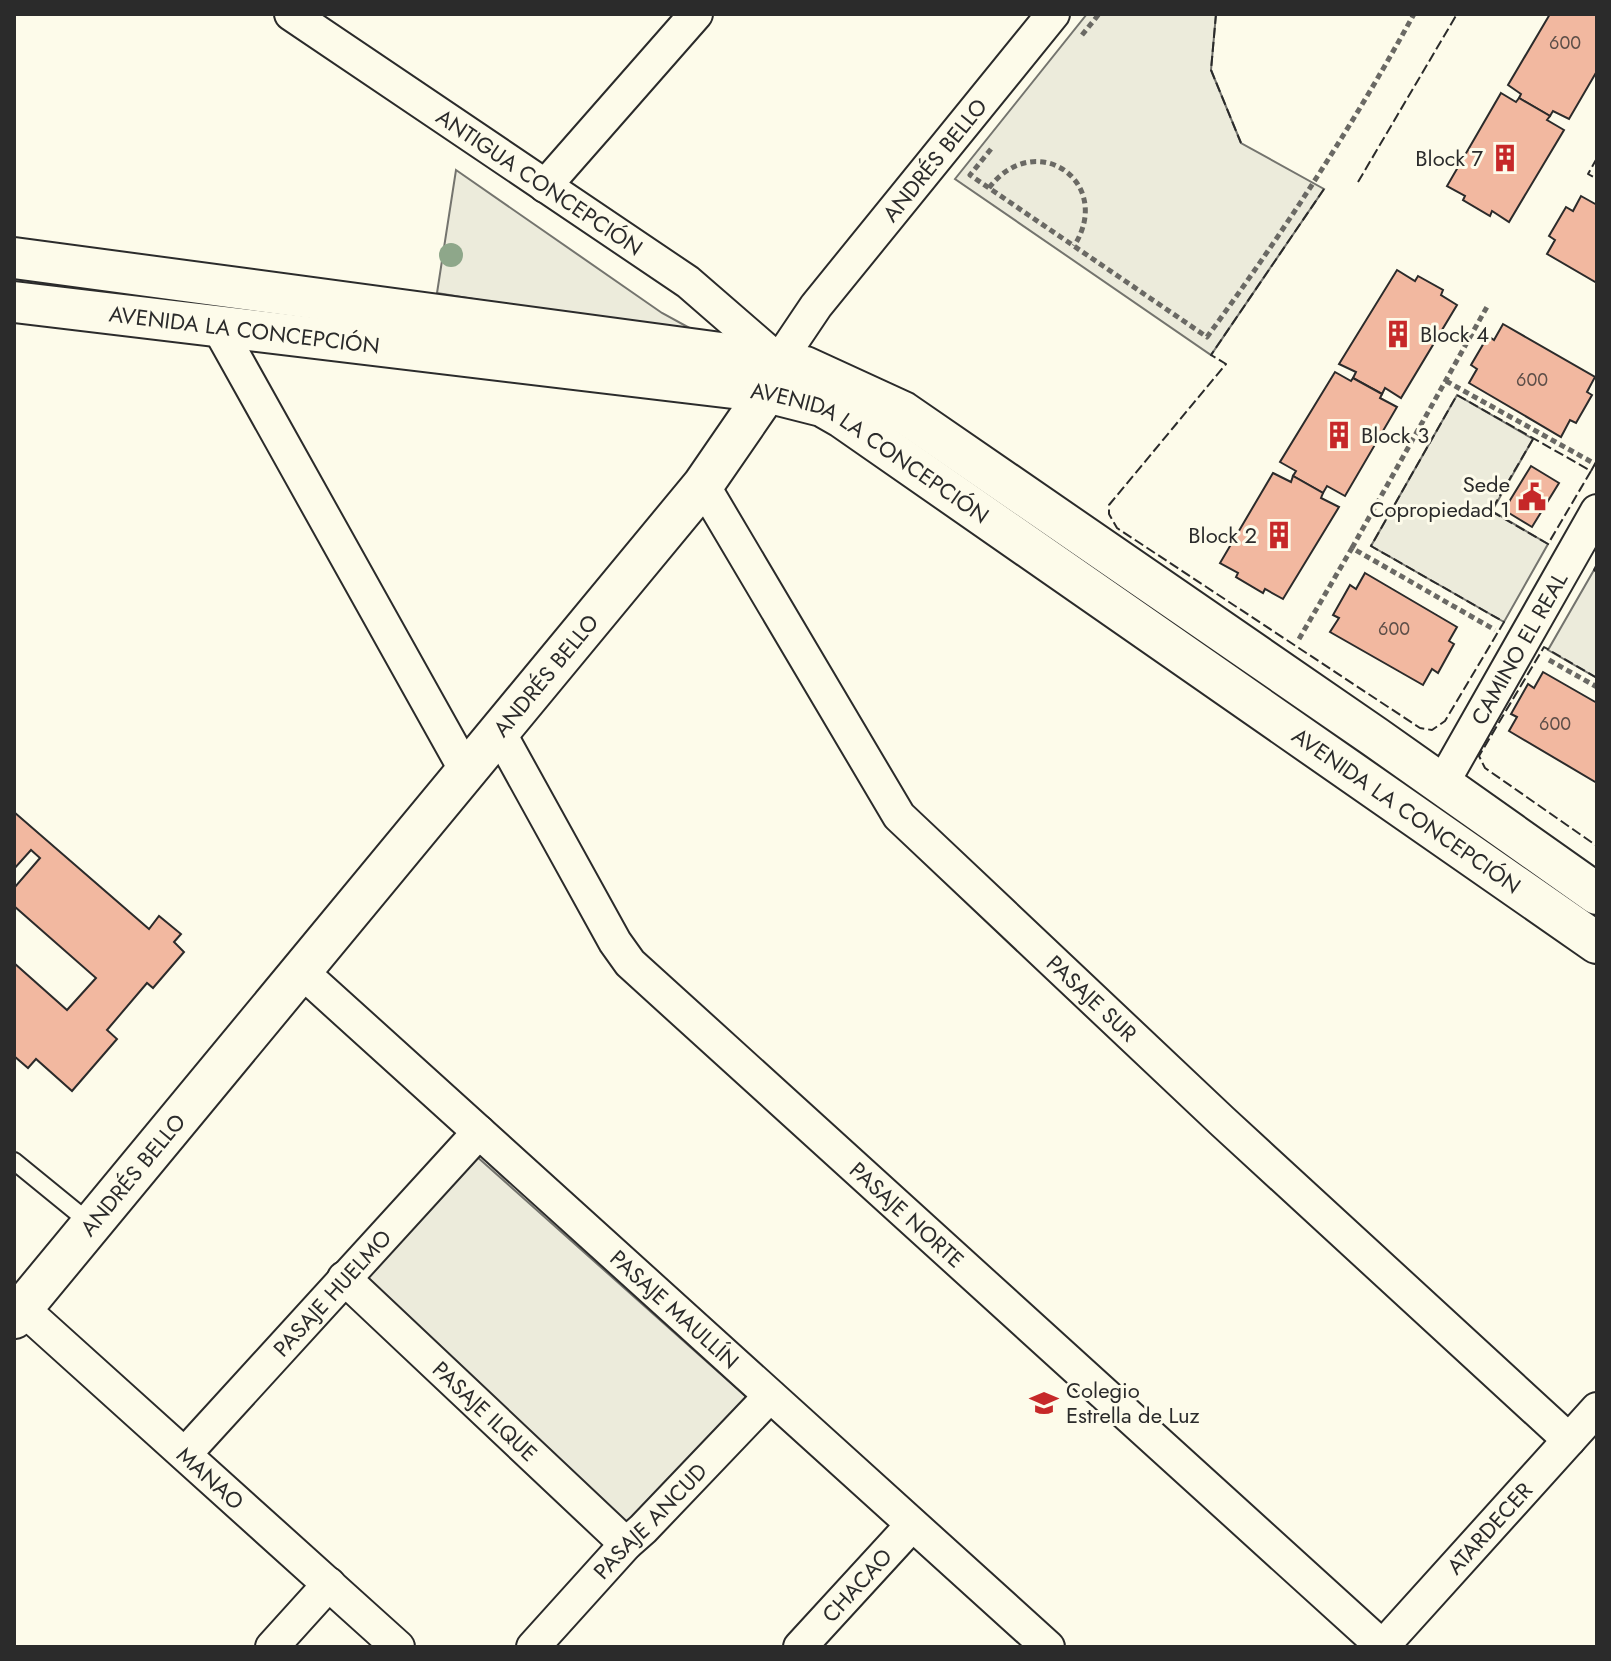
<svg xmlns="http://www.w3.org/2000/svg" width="1611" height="1661" viewBox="0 0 1611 1661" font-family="Jost,sans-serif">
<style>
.green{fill:#ecebdb;stroke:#74746e;stroke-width:2}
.building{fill:#f2b8a0;stroke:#2b2b2b;stroke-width:2}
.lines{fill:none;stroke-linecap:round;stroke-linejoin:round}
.service-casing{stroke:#2b2b2b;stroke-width:20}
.minor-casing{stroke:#2b2b2b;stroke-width:36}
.tertiary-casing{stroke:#2b2b2b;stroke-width:44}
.path{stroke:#6a6964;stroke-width:5;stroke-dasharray:6 4;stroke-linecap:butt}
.service{stroke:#fdfbea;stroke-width:16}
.minor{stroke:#fdfbea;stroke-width:32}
.tertiary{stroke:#fdfbea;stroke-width:40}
.fence{stroke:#2b2b2b;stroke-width:2;stroke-dasharray:10 4;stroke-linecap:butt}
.tree{fill:#8ea78a}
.labels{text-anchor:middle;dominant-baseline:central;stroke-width:6;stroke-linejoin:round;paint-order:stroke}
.number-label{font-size:18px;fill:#5d4e48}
.poi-label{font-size:22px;fill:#2b2b2b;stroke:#fdfbea;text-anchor:end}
.street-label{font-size:22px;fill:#2b2b2b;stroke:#fdfbea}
</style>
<rect width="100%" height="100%" fill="#fdfbea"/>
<g class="green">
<path d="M1087 14H1216L1211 70 1241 143 1324 189 1211 355 955 179Z"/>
<path d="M456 170 662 313 706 337 437 293Z"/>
<path d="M1457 395 1533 439 1492 511 1548 544 1504 622 1371 546Z"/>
<path d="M1594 570 1597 572V678L1548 650Z"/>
<path d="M475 1155 752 1402 631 1530 362 1279Z"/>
</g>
<g class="building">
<path d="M1550 14H1597V71L1569 119 1553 111 1550 116 1519 98 1521 94 1508 85Z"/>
<path d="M1501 93 1516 102 1519 98 1550 116 1547 120 1564 130 1509 222 1492 211 1490 216 1463 200 1465 196 1447 186Z"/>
<path d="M1581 196 1597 205V283L1547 254 1555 240 1549 236 1566 207 1573 211Z"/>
<path d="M1397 270 1415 281 1418 276 1443 290 1441 295 1457 305 1401 398 1385 388 1382 394 1353 378 1356 372 1339 364Z"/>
<path d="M1503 324 1595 377 1587 392 1592 395 1576 423 1570 420 1561 437 1469 383 1477 369 1471 365 1488 336 1494 340Z"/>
<path d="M1335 372 1351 381 1353 378 1382 394 1380 398 1397 407 1345 496 1327 486 1323 493 1293 476 1296 471 1280 462Z"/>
<path d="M1531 466 1559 483 1532 527 1504 510Z"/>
<path d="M1273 473 1291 482 1293 476 1323 493 1321 498 1339 507 1283 599 1265 589 1263 593 1236 577 1238 573 1220 563Z"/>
<path d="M1365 573 1457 627 1449 641 1454 644 1438 673 1432 669 1423 685 1330 632 1339 618 1333 615 1350 585 1356 589Z"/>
<path d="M1543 672 1597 703V783L1509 731 1517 717 1511 714 1528 684 1534 688Z"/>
<path d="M14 812 149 929 159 916 181 934 174 942 184 952 153 988 147 983 107 1030 117 1039 72 1091 36 1059 28 1068 14 1056V963L67 1010 96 978 14 906V888L40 858 31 850 14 869Z"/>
</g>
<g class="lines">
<defs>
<path id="service" d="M14 1161 90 1223"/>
<g id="minor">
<path id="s1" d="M291 14 688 282 779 361 816 306 1053 14"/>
<path d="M545 186 696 14"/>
<path d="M218 327 466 771"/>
<path id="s2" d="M703 485 899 816 1222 1121 1569 1440"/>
<path id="s3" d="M499 732 615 942 630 963 1382 1646"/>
<path id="s4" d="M1442 784 1597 511"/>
<path id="s5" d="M301 971 1048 1647"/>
<path id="s6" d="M344 1278 626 1544"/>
<path id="s7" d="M22 1308 398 1647"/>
<path id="s8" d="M185 1454 479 1132"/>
<path d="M272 1647 329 1584"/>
<path id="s9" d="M533 1647 626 1544 643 1529 770 1396"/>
<path id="s10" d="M800 1647 912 1525"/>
<path id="s11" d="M1382 1647 1597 1409"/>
</g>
<g id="tertiary">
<path d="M14 258 743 356 805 367 903 412 1375 737 1597 894"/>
<path id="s12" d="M14 302 767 392 822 406 843 418 1597 943"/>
<path id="s13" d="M14 1318 703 485 767 392 775 372"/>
</g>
</defs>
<use href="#service" class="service-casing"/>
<use href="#minor" class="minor-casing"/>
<use href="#tertiary" class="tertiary-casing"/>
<g class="path">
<path d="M1082 35 1099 14"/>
<path d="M991 149 970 175 1207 337C1283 233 1352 127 1414 14"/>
<path d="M989 188C1035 127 1115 182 1074 246"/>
<path d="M1446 381 1597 465"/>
<path d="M1352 548 1488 305"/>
<path d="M1299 639 1352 548 1495 630"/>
<path d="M1549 660 1597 687"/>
</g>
<use href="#service" class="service"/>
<use href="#minor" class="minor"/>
<use href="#tertiary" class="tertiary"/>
<g class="fence">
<path d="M1216 14 1211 70 1241 143"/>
<path d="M1597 158 1588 174 1597 179"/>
<path d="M1358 182 1457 14"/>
<path d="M1324 189 1211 355 1226 364 1109 505V514L1117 528 1420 728 1432 730 1445 721 1504 622 1371 546 1457 395 1591 471 1597 460"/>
<path d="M1533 439 1491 511 1548 544 1591 471"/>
<path d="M1597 564 1594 570 1597 572"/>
<path d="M1597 678 1544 647 1479 756 1485 768 1597 846"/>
</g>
</g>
<circle class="tree" cx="451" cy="255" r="12"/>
<defs>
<symbol id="building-bare" viewBox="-9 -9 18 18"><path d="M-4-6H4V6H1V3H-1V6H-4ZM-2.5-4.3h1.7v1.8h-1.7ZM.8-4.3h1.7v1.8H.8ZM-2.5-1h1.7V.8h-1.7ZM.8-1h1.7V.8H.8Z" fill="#c62828" stroke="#fdfbea" stroke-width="2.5" paint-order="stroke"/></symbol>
<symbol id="civic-bare" viewBox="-9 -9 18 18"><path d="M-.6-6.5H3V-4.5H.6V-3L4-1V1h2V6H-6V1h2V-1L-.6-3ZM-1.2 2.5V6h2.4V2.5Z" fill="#c62828" stroke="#fdfbea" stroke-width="2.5" paint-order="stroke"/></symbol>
<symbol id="school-bare" viewBox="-9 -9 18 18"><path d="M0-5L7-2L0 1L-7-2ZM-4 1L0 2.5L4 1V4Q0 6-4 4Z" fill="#c62828" stroke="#fdfbea" stroke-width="2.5" paint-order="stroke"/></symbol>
</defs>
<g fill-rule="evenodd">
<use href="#building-bare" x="1485" y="138" width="40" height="40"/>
<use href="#building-bare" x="1378" y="314" width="40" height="40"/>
<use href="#building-bare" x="1319" y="415" width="40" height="40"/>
<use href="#civic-bare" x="1512" y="477" width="40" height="40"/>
<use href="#building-bare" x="1259" y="515" width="40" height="40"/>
<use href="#school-bare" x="1024" y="1383" width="40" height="40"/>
</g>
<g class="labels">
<g class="number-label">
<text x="1565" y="43">600</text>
<text x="1532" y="380">600</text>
<text x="1394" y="629">600</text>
<text x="1555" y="724">600</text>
</g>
<g class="poi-label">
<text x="1483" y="158">Block 7</text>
<text x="1420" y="334" text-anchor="start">Block 4</text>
<text x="1361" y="435" text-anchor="start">Block 3</text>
<text x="1510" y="484">Sede<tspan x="1510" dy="25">Copropiedad 1</tspan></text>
<text x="1257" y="535">Block 2</text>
<text x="1066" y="1390" text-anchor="start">Colegio<tspan x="1066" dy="25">Estrella de Luz</tspan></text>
</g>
<g class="street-label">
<text stroke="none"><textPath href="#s1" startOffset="854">ANDRÉS BELLO</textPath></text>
<text stroke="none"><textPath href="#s1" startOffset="300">ANTIGUA CONCEPCIÓN</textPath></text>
<text stroke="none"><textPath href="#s12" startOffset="232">AVENIDA LA CONCEPCIÓN</textPath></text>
<text stroke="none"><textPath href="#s12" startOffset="878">AVENIDA LA CONCEPCIÓN</textPath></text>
<text stroke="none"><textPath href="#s4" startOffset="156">CAMINO EL REAL</textPath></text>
<text stroke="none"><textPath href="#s13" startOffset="834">ANDRÉS BELLO</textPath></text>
<text stroke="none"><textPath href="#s12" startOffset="1526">AVENIDA LA CONCEPCIÓN</textPath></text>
<text stroke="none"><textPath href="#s2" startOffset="650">PASAJE SUR</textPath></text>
<text stroke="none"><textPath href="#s13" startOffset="186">ANDRÉS BELLO</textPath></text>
<text stroke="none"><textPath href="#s3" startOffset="640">PASAJE NORTE</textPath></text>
<text stroke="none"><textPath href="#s8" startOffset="218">PASAJE HUELMO</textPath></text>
<text stroke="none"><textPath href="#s5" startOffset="504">PASAJE MAULLÍN</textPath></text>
<text stroke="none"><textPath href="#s6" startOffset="194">PASAJE ILQUE</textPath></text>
<text stroke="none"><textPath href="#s7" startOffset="254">MANAO</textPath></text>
<text stroke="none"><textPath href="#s9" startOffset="172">PASAJE ANCUD</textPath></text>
<text stroke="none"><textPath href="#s11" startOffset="160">ATARDECER</textPath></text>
<text stroke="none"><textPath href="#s10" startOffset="84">CHACAO</textPath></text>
</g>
</g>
<rect width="1611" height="1661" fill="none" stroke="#2b2b2b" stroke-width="32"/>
</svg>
